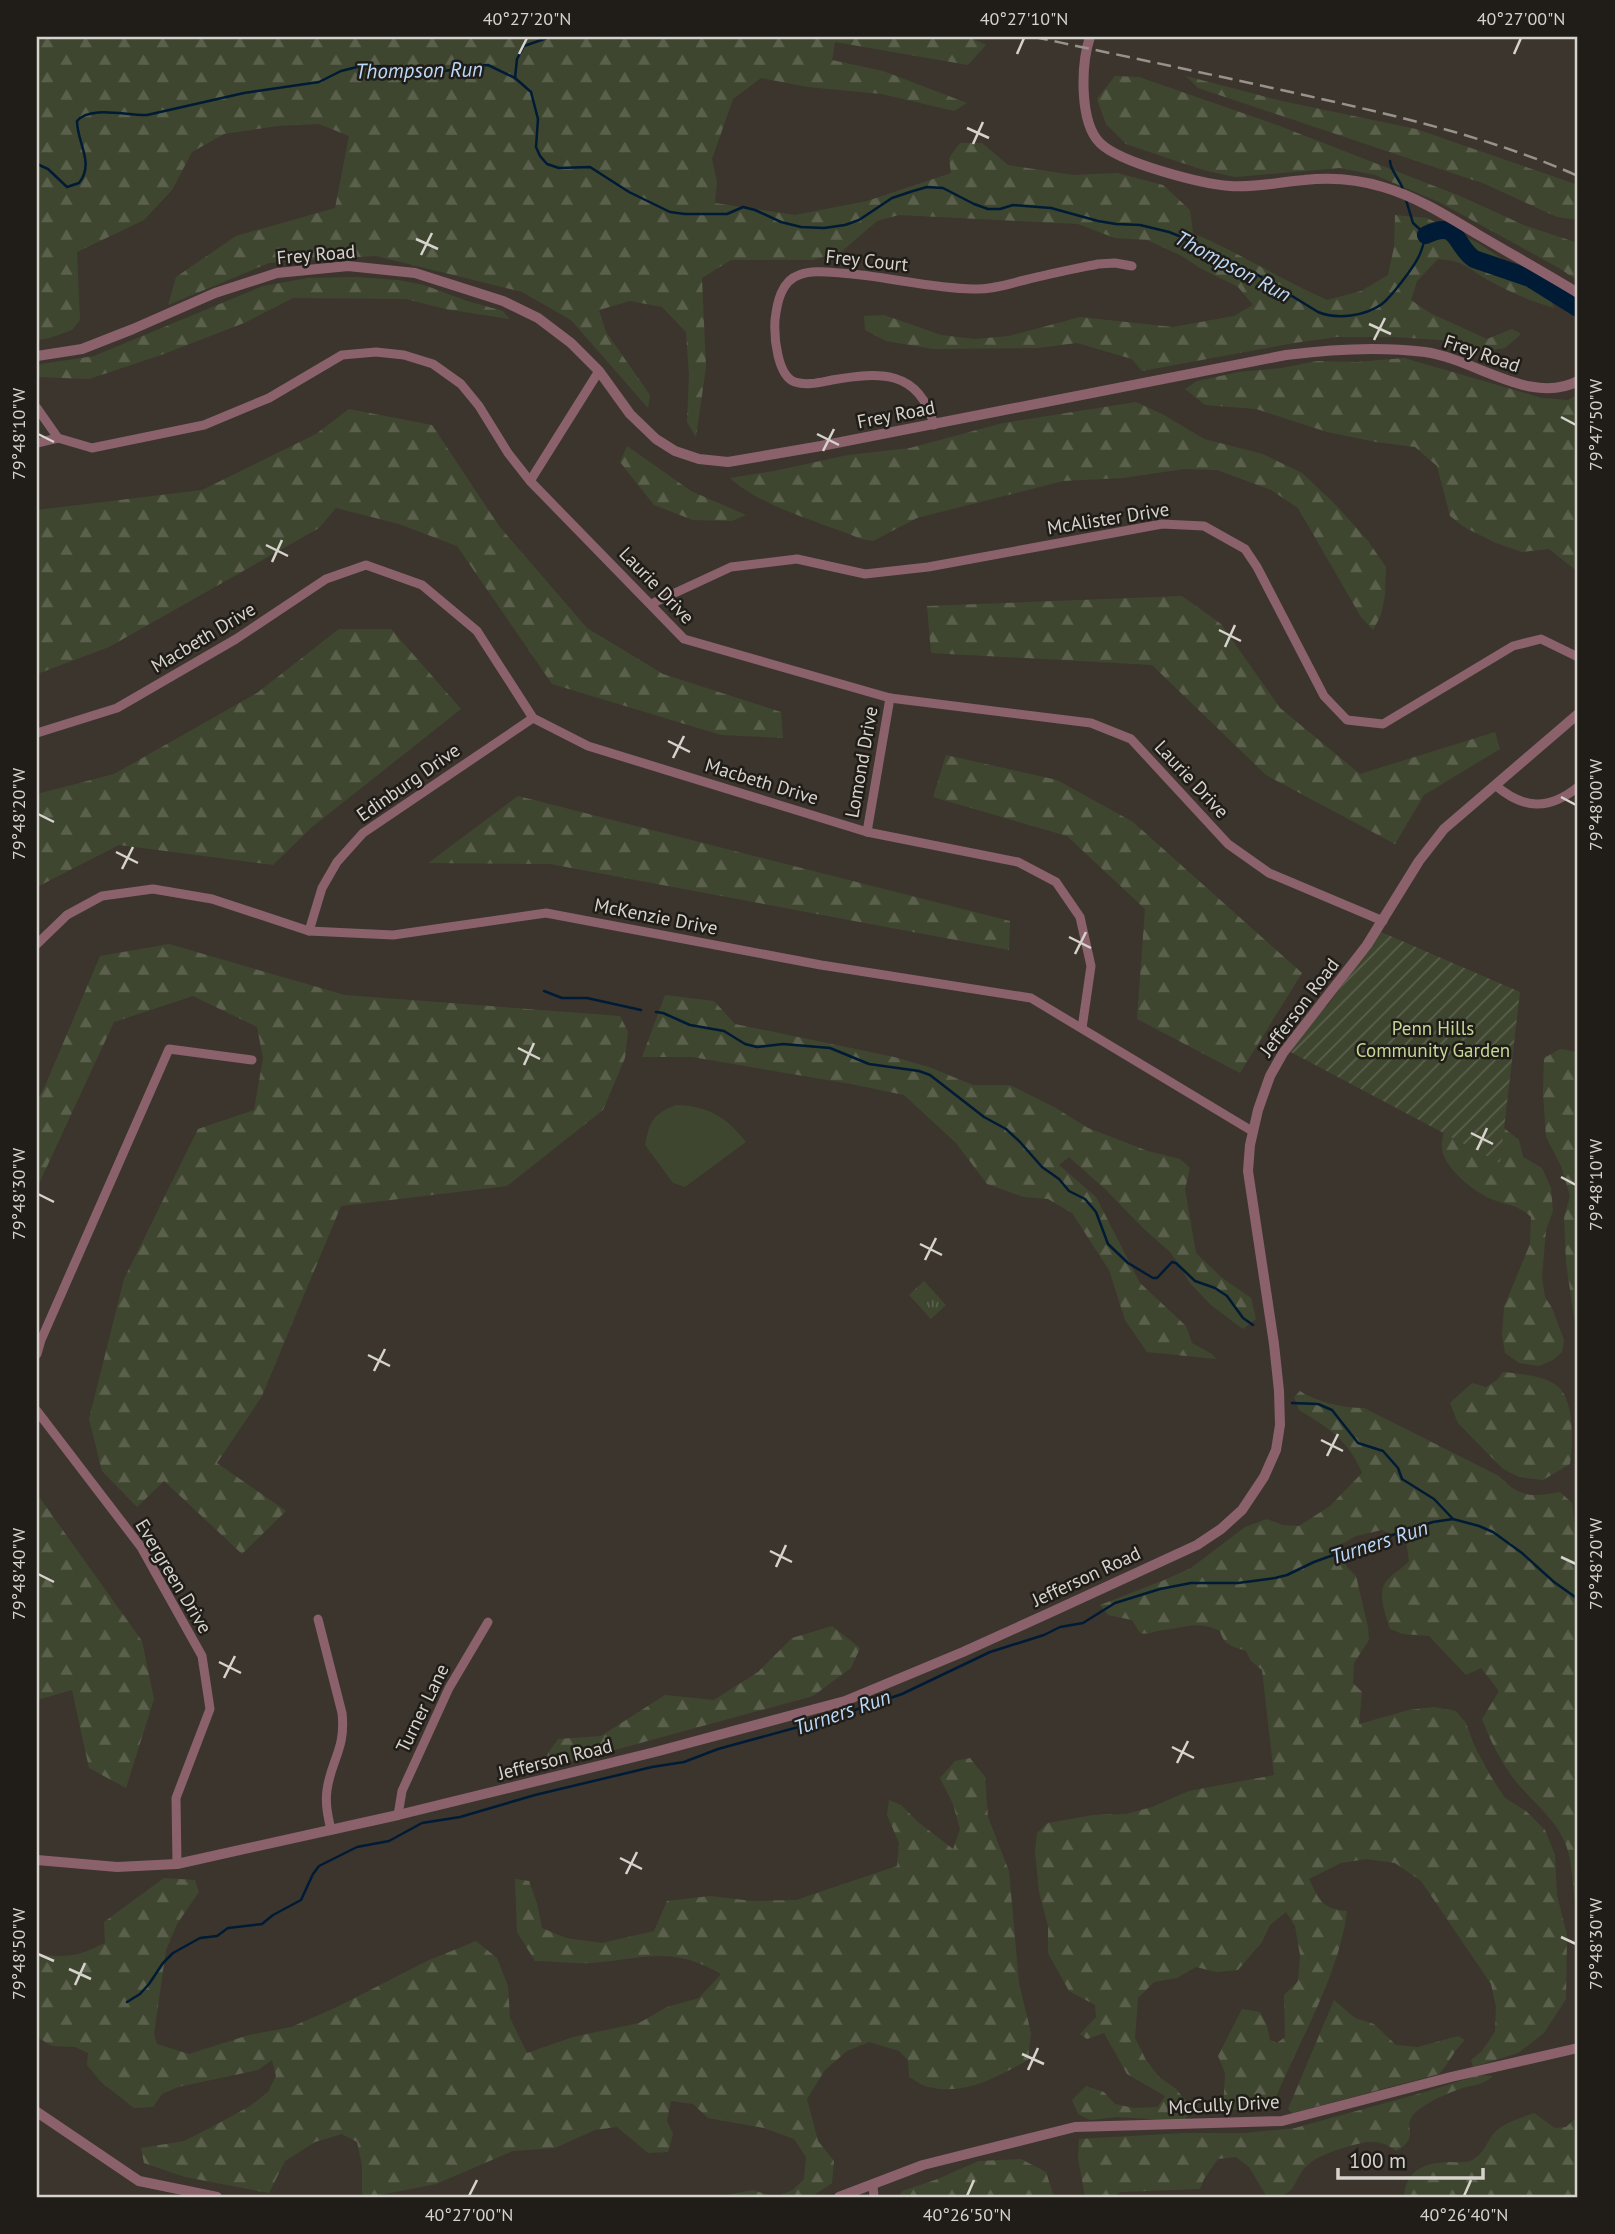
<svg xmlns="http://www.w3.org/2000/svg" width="1615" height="2234" viewBox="0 0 1615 2234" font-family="'PT Sans',sans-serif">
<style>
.grass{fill:#3f462f}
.forest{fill:url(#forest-firs)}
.park{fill:url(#park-tufts)}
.garden{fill:url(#garden-furrows)}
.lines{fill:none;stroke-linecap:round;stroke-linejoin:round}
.stream{stroke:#001b35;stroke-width:2.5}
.river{stroke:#001b35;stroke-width:18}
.minor{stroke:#8b626b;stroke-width:9}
.tertiary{stroke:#8b626b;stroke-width:10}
.rail{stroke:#97928b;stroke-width:2.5;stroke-dasharray:14 7;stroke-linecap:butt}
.ticks{fill:none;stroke:#d6d2cc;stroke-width:2.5}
.labels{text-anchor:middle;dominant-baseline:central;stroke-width:5;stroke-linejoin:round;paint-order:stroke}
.street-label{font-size:19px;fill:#d6d2cc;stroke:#201d19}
.park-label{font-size:19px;fill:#c5d895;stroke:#201d19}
.water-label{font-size:21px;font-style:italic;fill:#bbd9f9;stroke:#201d19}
.neatline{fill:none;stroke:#d6d2cc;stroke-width:2.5}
.ticks-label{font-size:18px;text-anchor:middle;fill:#d6d2cc}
</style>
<defs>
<pattern id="forest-firs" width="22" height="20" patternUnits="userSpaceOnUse" patternTransform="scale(1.75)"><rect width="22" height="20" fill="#3f462f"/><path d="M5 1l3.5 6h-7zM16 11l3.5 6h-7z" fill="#5a604c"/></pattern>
<pattern id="park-tufts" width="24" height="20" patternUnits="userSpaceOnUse" patternTransform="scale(1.75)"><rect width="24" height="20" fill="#3f462f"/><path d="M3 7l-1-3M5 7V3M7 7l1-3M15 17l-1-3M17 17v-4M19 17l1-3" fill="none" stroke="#5a604c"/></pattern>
<pattern id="garden-furrows" width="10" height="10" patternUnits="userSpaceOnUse" patternTransform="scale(1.75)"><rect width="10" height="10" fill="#3f462f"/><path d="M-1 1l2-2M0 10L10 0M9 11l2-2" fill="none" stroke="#5a604c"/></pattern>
</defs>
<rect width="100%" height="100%" fill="#3c352d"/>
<path class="grass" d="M676 1105C709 1106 726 1117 746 1142L685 1187 673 1183 645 1145C650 1120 652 1115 676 1105Z"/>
<g class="forest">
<path d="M37 37H969L986 45 968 65 835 42 832 60 883 71 967 103 954 111 882 94 808 87 761 78 733 99 712 159 717 182 715 203 795 215 867 201 951 173 949 158 960 143H982L1008 165 1073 175 1117 173 1163 185 1190 210 1193 233C1239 253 1281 279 1327 300L1361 291 1388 275 1394 247 1395 215 1427 218 1478 243 1504 260 1551 300 1554 308C1531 301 1509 292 1488 280 1465 267 1466 261 1438 259L1417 281 1411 300 1430 313 1487 339 1512 329 1521 334 1505 348 1485 351 1441 340 1392 337H1337L1294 343 1142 371 1132 359 1077 343 1038 348 933 349 886 341 865 330 864 316 884 315 941 335 975 339 1009 336 1080 317 1173 327 1234 316 1253 305 1238 287 1200 268 1182 256 1147 240 1115 238 1078 224 899 215 877 221 841 252 812 260H731L702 278 706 367 696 437 687 422 689 375 686 332 662 307 630 301 599 310 606 332 650 395 648 408 571 320 522 292 376 256 269 263 168 305 176 277 236 236 335 208 349 136 319 124 277 126 224 134 192 152 172 190 144 220 77 252 80 320 72 330 50 338 37 340Z"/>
<path d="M1115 76 1139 77 1277 125 1460 196 1526 226 1578 243V281L1559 268 1439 202 1375 175 1340 168 1235 177 1203 170 1126 144 1106 124 1097 99Z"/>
<path d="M1186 76 1282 101 1416 129 1578 185V220L1557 217 1485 184 1198 88Z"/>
<path d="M356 277 398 280 424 285 467 301 503 311 509 319 445 309 406 299 293 298 244 323 161 355 89 379 37 377V366L42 364 94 356 263 286 308 278Z"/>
<path d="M1404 358 1542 398 1568 400 1578 394V572L1549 549 1522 552 1496 543 1464 527 1450 516 1437 466 1415 447 1376 442 1327 432 1256 409 1205 405 1185 389 1197 381 1239 372 1282 368 1317 361 1357 362Z"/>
<path d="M1136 402 1164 415 1204 439 1263 454 1302 473 1336 505 1368 541 1386 567 1385 595 1381 615 1373 630 1361 617 1298 508 1271 490 1217 470 1184 469 1123 478 1063 481 917 518 873 541 861 539C821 522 761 507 730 478L774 471 848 455 910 448 1003 423Z"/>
<path d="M349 409 432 425 499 526 587 628 663 674 781 712 783 738 721 735 552 684 457 546 399 524 336 508 319 528 109 647 37 674V510L202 490 316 434Z"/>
<path d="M627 446 691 491 746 515 732 521 693 520 654 505 620 462Z"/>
<path d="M1182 596 1221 624 1280 708 1360 774 1495 732 1500 749 1424 795 1395 844 1266 775 1152 665 931 653 927 606Z"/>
<path d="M339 629H391L461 709 312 827 273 865 119 845 37 887V794L114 774 257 693Z"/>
<path d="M946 755 1057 780 1133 822 1302 973 1240 1073 1137 1019 1145 909 1067 836 933 797Z"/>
<path d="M518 796 1010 921 1009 950 550 864 428 863Z"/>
<path d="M169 944 345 995 620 1016 628 1032 625 1058 603 1110 507 1186 341 1206 262 1396 217 1463 286 1511 242 1554 164 1481 137 1507 102 1471 89 1419 124 1279 198 1129 254 1110 263 1058 257 1027 193 996 114 1022 37 1188V1100L45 1086 100 956Z"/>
<path d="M665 995 714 1001 735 1024 894 1057 929 1067 973 1085H1010L1054 1107 1088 1128 1148 1151 1180 1159 1190 1168 1185 1189 1196 1253 1221 1277 1251 1298 1256 1319 1243 1329 1211 1305 1190 1283 1171 1253 1144 1229 1105 1189 1069 1157 1059 1165 1096 1197 1140 1283 1186 1326 1192 1343 1212 1354 1216 1359 1147 1352 1125 1320 1109 1270 1072 1213 1048 1199 1024 1197 987 1184 956 1143 904 1095 851 1084 692 1057H642Z"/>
<path d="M1560 1049 1578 1052V1344L1566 1263 1564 1218 1570 1196 1561 1166 1546 1137 1543 1093 1544 1058Z"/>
<path d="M1494 1120 1519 1140 1523 1157 1542 1168 1551 1188 1553 1211 1546 1230 1542 1277 1545 1297 1552 1308 1564 1340 1562 1352 1553 1360 1539 1366 1519 1363 1505 1353 1502 1335 1504 1307 1530 1244 1531 1217C1517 1204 1507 1205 1491 1199 1474 1192 1443 1167 1442 1148 1441 1141 1444 1133 1445 1126Z"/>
<path d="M1503 1372C1520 1374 1542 1375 1556 1385 1575 1398 1573 1444 1570 1464L1543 1480 1519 1477 1502 1468 1458 1423 1450 1403 1472 1383 1486 1387 1497 1380Z"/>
<path d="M1300 1391C1317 1402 1343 1408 1364 1408L1499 1476C1520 1498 1532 1497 1560 1492L1572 1503 1578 1555V1912H1576C1573 1891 1573 1867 1567 1848 1559 1822 1535 1804 1518 1784 1502 1764 1491 1743 1482 1719L1499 1691 1481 1668 1466 1675 1429 1636 1403 1634 1390 1629C1386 1615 1376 1592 1387 1580 1394 1573 1403 1568 1409 1561L1406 1541 1382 1530 1356 1536 1340 1545 1347 1567 1356 1576 1368 1627 1369 1640 1354 1663 1353 1683 1362 1692 1359 1724 1409 1710 1433 1707 1456 1711 1466 1723 1474 1745 1490 1775 1505 1798 1526 1811 1545 1830 1555 1855 1557 1895 1567 1935 1566 1999 1544 2033 1518 2053 1473 2067 1471 2060 1482 2051 1495 2032 1496 2007 1491 1984 1421 1881 1395 1863 1366 1859 1341 1863 1309 1879C1319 1900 1322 1909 1347 1911 1338 1980 1297 2043 1272 2107L1257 2111 1223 2109 1225 2073 1218 2056 1242 2009 1260 2012 1267 2026 1270 2040 1277 2043 1285 2037 1284 1995 1298 1981 1300 1955 1295 1926 1286 1912 1270 1925 1262 1942 1238 1970 1216 1972 1196 1967 1177 1978 1154 1982 1138 1998 1135 2038 1146 2060 1159 2077 1176 2089 1187 2102 1189 2115 1183 2121 1117 2117 1090 2120 1078 2114 1072 2100 1086 2086 1104 2092 1115 2104 1134 2108 1158 2107 1165 2096 1127 2074 1104 2033 1087 2039 1080 2034 1096 2017 1095 2005 1069 1991 1048 1953V1926L1039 1892 1035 1852 1037 1833 1048 1823 1093 1815 1126 1814 1152 1807 1189 1791 1274 1775 1262 1670 1251 1661 1246 1651C1233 1646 1224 1646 1220 1631 1198 1620 1184 1628 1163 1630 1154 1631 1150 1635 1140 1633L1132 1620 1108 1615 1100 1605 1162 1581 1191 1568 1245 1527 1267 1519 1283 1525 1299 1526 1330 1506 1362 1473C1349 1441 1328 1427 1299 1410L1294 1397Z"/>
<path d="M37 1494 142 1641 154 1699 126 1788 89 1768 72 1690 37 1700Z"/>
<path d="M832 1626 860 1648 851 1668 813 1696 589 1757 545 1767 548 1753 558 1739 601 1736 665 1695 714 1700 758 1672 792 1638Z"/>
<path d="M970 1758 985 1777 988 1817 1009 1871 1019 1983 1031 2033 1028 2060C998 2077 964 2096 929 2087 922 2086 915 2080 909 2077L908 2060 899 2051 869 2042 847 2051 825 2070 807 2099 818 2141 834 2161 832 2183 811 2197H723L726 2195 753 2190 775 2197 793 2190 804 2179 806 2157 794 2139 764 2128 708 2118 693 2104 671 2101 667 2121 673 2134 668 2152 648 2153 617 2127 595 2130 555 2148 513 2151 436 2184 370 2197 362 2194V2165L357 2142 342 2134 315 2142 285 2161 269 2193 185 2177 144 2163 141 2148 184 2141 210 2128 250 2106 268 2092 276 2076 272 2060 258 2070 178 2087 162 2094 153 2107 134 2108 101 2082 87 2065 88 2053 75 2047 52 2046 37 2037V1954C67 1958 77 1957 105 1943L104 1922 164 1878 195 1880 199 1892 177 1924 166 1950 154 2034 157 2044 189 2054 249 2035 291 2027 335 2008 427 1961 476 1941 497 1958 508 1986 510 2018 527 2053 573 2037 639 2023 667 2007 699 1998 721 1974C670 1944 643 1960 589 1963 571 1964 553 1961 535 1961L517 1932 515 1879 529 1881 537 1903 542 1928 566 1938 602 1943 654 1931 667 1901 710 1896 752 1901 796 1900 897 1866 899 1843 887 1815 889 1800 901 1805 918 1822 953 1849 960 1829 953 1804 940 1778 955 1761Z"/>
<path d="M1334 2000 1355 2018 1374 2024 1396 2045 1418 2047 1458 2036 1465 2040C1454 2050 1449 2063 1439 2074L1292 2113 1288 2109Z"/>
<path d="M1479 2075 1493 2076C1482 2086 1470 2085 1457 2090 1443 2095 1428 2102 1417 2111 1398 2127 1424 2135 1396 2151 1390 2146 1384 2143 1376 2142 1362 2140 1321 2154 1310 2163 1290 2179 1301 2197 1267 2197L1249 2167 1236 2157 1218 2159 1204 2179 1200 2189 1120 2192 1114 2197H1085L1078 2158 1079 2139 1184 2133H1246L1295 2128 1425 2092Z"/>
<path d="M1534 2113 1555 2128 1566 2127 1578 2116V2197H1404C1406 2170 1424 2163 1449 2162 1456 2162 1465 2163 1470 2161 1485 2154 1486 2142 1495 2132 1505 2122 1521 2118 1534 2113Z"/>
<path d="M1021 2159 1046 2172 1054 2197H899L902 2191 935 2180 979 2161Z"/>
</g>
<path class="park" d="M924 1281 946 1305 931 1319 909 1295Z"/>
<path class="garden" d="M1381 932 1520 992 1500 1163 1285 1049 1308 1020 1328 1005Z"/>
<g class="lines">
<g class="stream">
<path d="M515 78 517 59 524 46 550 37"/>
<path d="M1390 161C1390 171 1401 180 1403 190"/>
<path d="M37 164 48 169 67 187 79 183C95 163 77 143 77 121 90 105 128 116 147 115L244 93 319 82 341 71 357 67 385 66 425 72H440L470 66 488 65 515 78 531 92 538 119 536 147 540 156 547 164 559 168 590 167 629 192 670 212 685 214H727L743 207 755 210 781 222 801 227 824 228 845 225 859 220 892 198 913 191 927 187 943 188 974 204 988 209H1000L1013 205 1051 208 1098 221 1116 224 1140 225 1169 232 1184 238 1211 258 1253 272 1318 312C1337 320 1365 316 1382 304 1391 297 1414 267 1419 256 1422 250 1424 242 1426 235L1413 223 1406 200"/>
<path d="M544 991 562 998H587L641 1010"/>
<path d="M656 1012 663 1013 690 1025 724 1031 745 1044 757 1047 783 1044 830 1048 869 1064 919 1071 930 1075 984 1117 1006 1129 1020 1142 1042 1167 1059 1179 1069 1191 1085 1199 1096 1212 1108 1244 1128 1263 1153 1278H1157L1172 1262 1176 1263 1195 1281 1215 1288 1227 1296 1243 1318 1253 1325"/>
<path d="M1292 1403 1318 1404 1332 1410 1358 1443 1383 1451 1398 1468 1402 1479 1434 1499 1453 1519"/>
<path d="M127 2002 140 1994 149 1984 163 1963 173 1953 200 1938 217 1936 228 1928 262 1924 273 1915 301 1900 313 1874 319 1866 357 1847 389 1841 422 1823 460 1817 535 1795 652 1767 684 1762 718 1749 831 1718 902 1694 990 1652 1044 1635 1060 1627 1083 1623 1115 1603 1160 1589 1191 1583H1238L1275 1578 1287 1575 1314 1562 1361 1545 1433 1522 1453 1519 1479 1526 1493 1532 1522 1553 1554 1582 1578 1599"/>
</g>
<path class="river" d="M1426 235C1459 219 1454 245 1474 259L1530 278 1578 308"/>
<g class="minor">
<path d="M37 408 58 438 92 448 204 425 269 398 342 355 376 352 404 355 433 364 461 384 479 406 508 453 530 481 684 639 890 698 1091 723 1131 739 1228 844 1269 873 1383 921"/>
<path d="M934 425C919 369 880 372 832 380 821 382 807 386 795 382 777 376 774 336 775 320 777 303 781 281 799 275 812 270 827 272 841 273 885 276 929 288 973 289 991 290 1008 284 1025 280 1049 274 1074 269 1098 264L1115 263 1132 266"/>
<path d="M37 443 58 438"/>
<path d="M530 481 599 371"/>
<path d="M651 604 731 567 797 559 865 574 928 567 1162 524 1204 526 1245 549 1257 567 1324 696 1347 720 1383 724 1513 646 1541 639 1578 657"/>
<path d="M37 733 117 708 236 639 326 579 366 565 422 585 477 631 533 718 588 746 867 832 1018 862 1056 882 1080 917 1091 966 1082 1028"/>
<path d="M1495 785C1523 809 1548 811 1578 787"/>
<path d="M867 832 890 698"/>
<path d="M309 931 322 888 337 862 363 833 533 718"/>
<path d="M37 944 67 915 102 896 153 889 212 899 309 931 393 935 546 913 821 965 1031 998 1252 1131"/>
<path d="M37 1354 41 1340 169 1049 252 1060"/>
<path d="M37 1411 141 1547 202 1656 210 1709 176 1798 177 1864"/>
<path d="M318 1619 342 1713C346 1749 331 1760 327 1790 325 1804 328 1817 331 1830"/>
<path d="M398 1815 402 1791 449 1688 488 1622"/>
<path d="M873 2186 874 2197"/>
</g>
<g class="tertiary">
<path d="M1090 37C1081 64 1079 122 1100 143 1120 163 1202 184 1230 186 1255 188 1280 182 1304 180 1331 177 1357 179 1383 187 1417 197 1447 216 1477 234 1511 254 1545 273 1578 293"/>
<path d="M37 356 82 349 133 329 215 293 277 273 348 266 415 273 503 301 538 318 571 343 599 371 630 414 656 439 675 451 699 459 728 462 821 446 1286 355C1332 349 1378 346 1425 352 1475 359 1531 406 1578 381"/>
<path d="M37 1860 117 1867 177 1864 398 1815 655 1752 845 1701 963 1652 1047 1614 1197 1545 1221 1529 1242 1510 1264 1477 1276 1450 1280 1425 1279 1391 1274 1344 1248 1171 1250 1145 1258 1110 1270 1076 1283 1053 1367 945 1419 861 1444 829 1578 714"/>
<path d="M37 2112 139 2181 217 2197"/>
<path d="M839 2197 923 2165 1075 2127 1282 2121 1451 2077 1578 2048"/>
</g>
<path class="rail" d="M1034 37C1124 56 1214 75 1304 95 1397 116 1490 137 1578 176"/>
</g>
<path class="ticks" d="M519 54 527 38M1017 54 1024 38M1514 54 1521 38M967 128 989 138M973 144 983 122M416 239 438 249M421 255 432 233M1369 324 1391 334M1374 340 1385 318M1561 417 1576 425M38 434 54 442M817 434 839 445M823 451 834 429M266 545 288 556M272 562 282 540M1219 630 1241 641M1225 647 1235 625M668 741 690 752M673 758 684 736M1561 797 1576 805M38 814 54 822M116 852 138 863M122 869 133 847M1069 937 1091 948M1075 954 1086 932M518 1048 540 1059M524 1065 534 1043M1471 1133 1493 1144M1477 1150 1487 1128M1561 1177 1576 1185M38 1194 54 1202M920 1244 942 1255M925 1260 936 1238M368 1355 390 1366M374 1371 385 1349M1321 1440 1343 1451M1327 1456 1338 1434M770 1551 792 1562M1561 1557 1576 1564M776 1567 786 1545M38 1574 54 1582M219 1662 241 1673M224 1678 235 1656M1172 1747 1194 1758M1177 1763 1188 1741M620 1858 642 1869M626 1874 637 1852M1561 1937 1576 1944M38 1954 54 1961M69 1969 91 1979M75 1985 85 1963M1022 2054 1044 2064M1028 2070 1038 2048M469 2196 477 2180M967 2196 974 2180M1464 2196 1471 2180"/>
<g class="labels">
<g class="street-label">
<text transform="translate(316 254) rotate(-5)">Frey Road</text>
<text transform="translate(867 260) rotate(6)">Frey Court</text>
<text transform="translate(1482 353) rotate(19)">Frey Road</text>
<text transform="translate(896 414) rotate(-11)">Frey Road</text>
<text transform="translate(1108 518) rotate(-9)">McAlister Drive</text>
<text transform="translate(657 585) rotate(46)">Laurie Drive</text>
<text transform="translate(203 637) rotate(-31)">Macbeth Drive</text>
<text transform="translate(861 762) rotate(-80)">Lomond Drive</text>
<text transform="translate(1192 779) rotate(47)">Laurie Drive</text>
<text transform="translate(762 781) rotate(17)">Macbeth Drive</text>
<text transform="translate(408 782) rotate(-35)">Edinburg Drive</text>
<text transform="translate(656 916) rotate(11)">McKenzie Drive</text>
<text transform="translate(1299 1007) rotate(-53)">Jefferson Road</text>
<text transform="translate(174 1576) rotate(59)">Evergreen Drive</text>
<text transform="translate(1086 1576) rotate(-25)">Jefferson Road</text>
<text transform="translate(422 1708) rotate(-64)">Turner Lane</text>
<text transform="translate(555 1759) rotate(-14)">Jefferson Road</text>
<text transform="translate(1224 2104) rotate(-3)">McCully Drive</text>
</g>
<g class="park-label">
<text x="1433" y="1028">Penn Hills<tspan x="1433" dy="22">Community Garden</tspan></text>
</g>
<g class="water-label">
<text transform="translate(419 70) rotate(-1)">Thompson Run</text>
<text transform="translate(1233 266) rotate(28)">Thompson Run</text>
<text transform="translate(1379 1542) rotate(-18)">Turners Run</text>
<text transform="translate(842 1712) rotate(-19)">Turners Run</text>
</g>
</g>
<rect width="1615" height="2234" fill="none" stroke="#201d19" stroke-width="77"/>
<path d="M1338 2168v10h145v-10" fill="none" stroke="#d6d2cc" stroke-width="3.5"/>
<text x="1349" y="2168" font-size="21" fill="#d6d2cc" stroke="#201d19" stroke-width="5" paint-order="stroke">100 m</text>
<rect x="38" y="38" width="1538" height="2158" class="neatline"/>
<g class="ticks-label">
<text x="527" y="25">40°27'20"N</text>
<text x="1024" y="25">40°27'10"N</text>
<text x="1521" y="25">40°27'00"N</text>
<text transform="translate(1596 425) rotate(-90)" y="6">79°47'50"W</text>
<text transform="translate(19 434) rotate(-90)" y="6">79°48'10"W</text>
<text transform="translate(1596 805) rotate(-90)" y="6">79°48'00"W</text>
<text transform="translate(19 814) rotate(-90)" y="6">79°48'20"W</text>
<text transform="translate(1596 1185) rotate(-90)" y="6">79°48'10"W</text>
<text transform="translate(19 1194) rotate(-90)" y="6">79°48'30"W</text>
<text transform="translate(1596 1564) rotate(-90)" y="6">79°48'20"W</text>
<text transform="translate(19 1574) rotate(-90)" y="6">79°48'40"W</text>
<text transform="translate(1596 1944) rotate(-90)" y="6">79°48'30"W</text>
<text transform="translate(19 1954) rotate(-90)" y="6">79°48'50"W</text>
<text x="469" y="2221">40°27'00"N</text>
<text x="967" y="2221">40°26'50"N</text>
<text x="1464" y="2221">40°26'40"N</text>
</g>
</svg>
